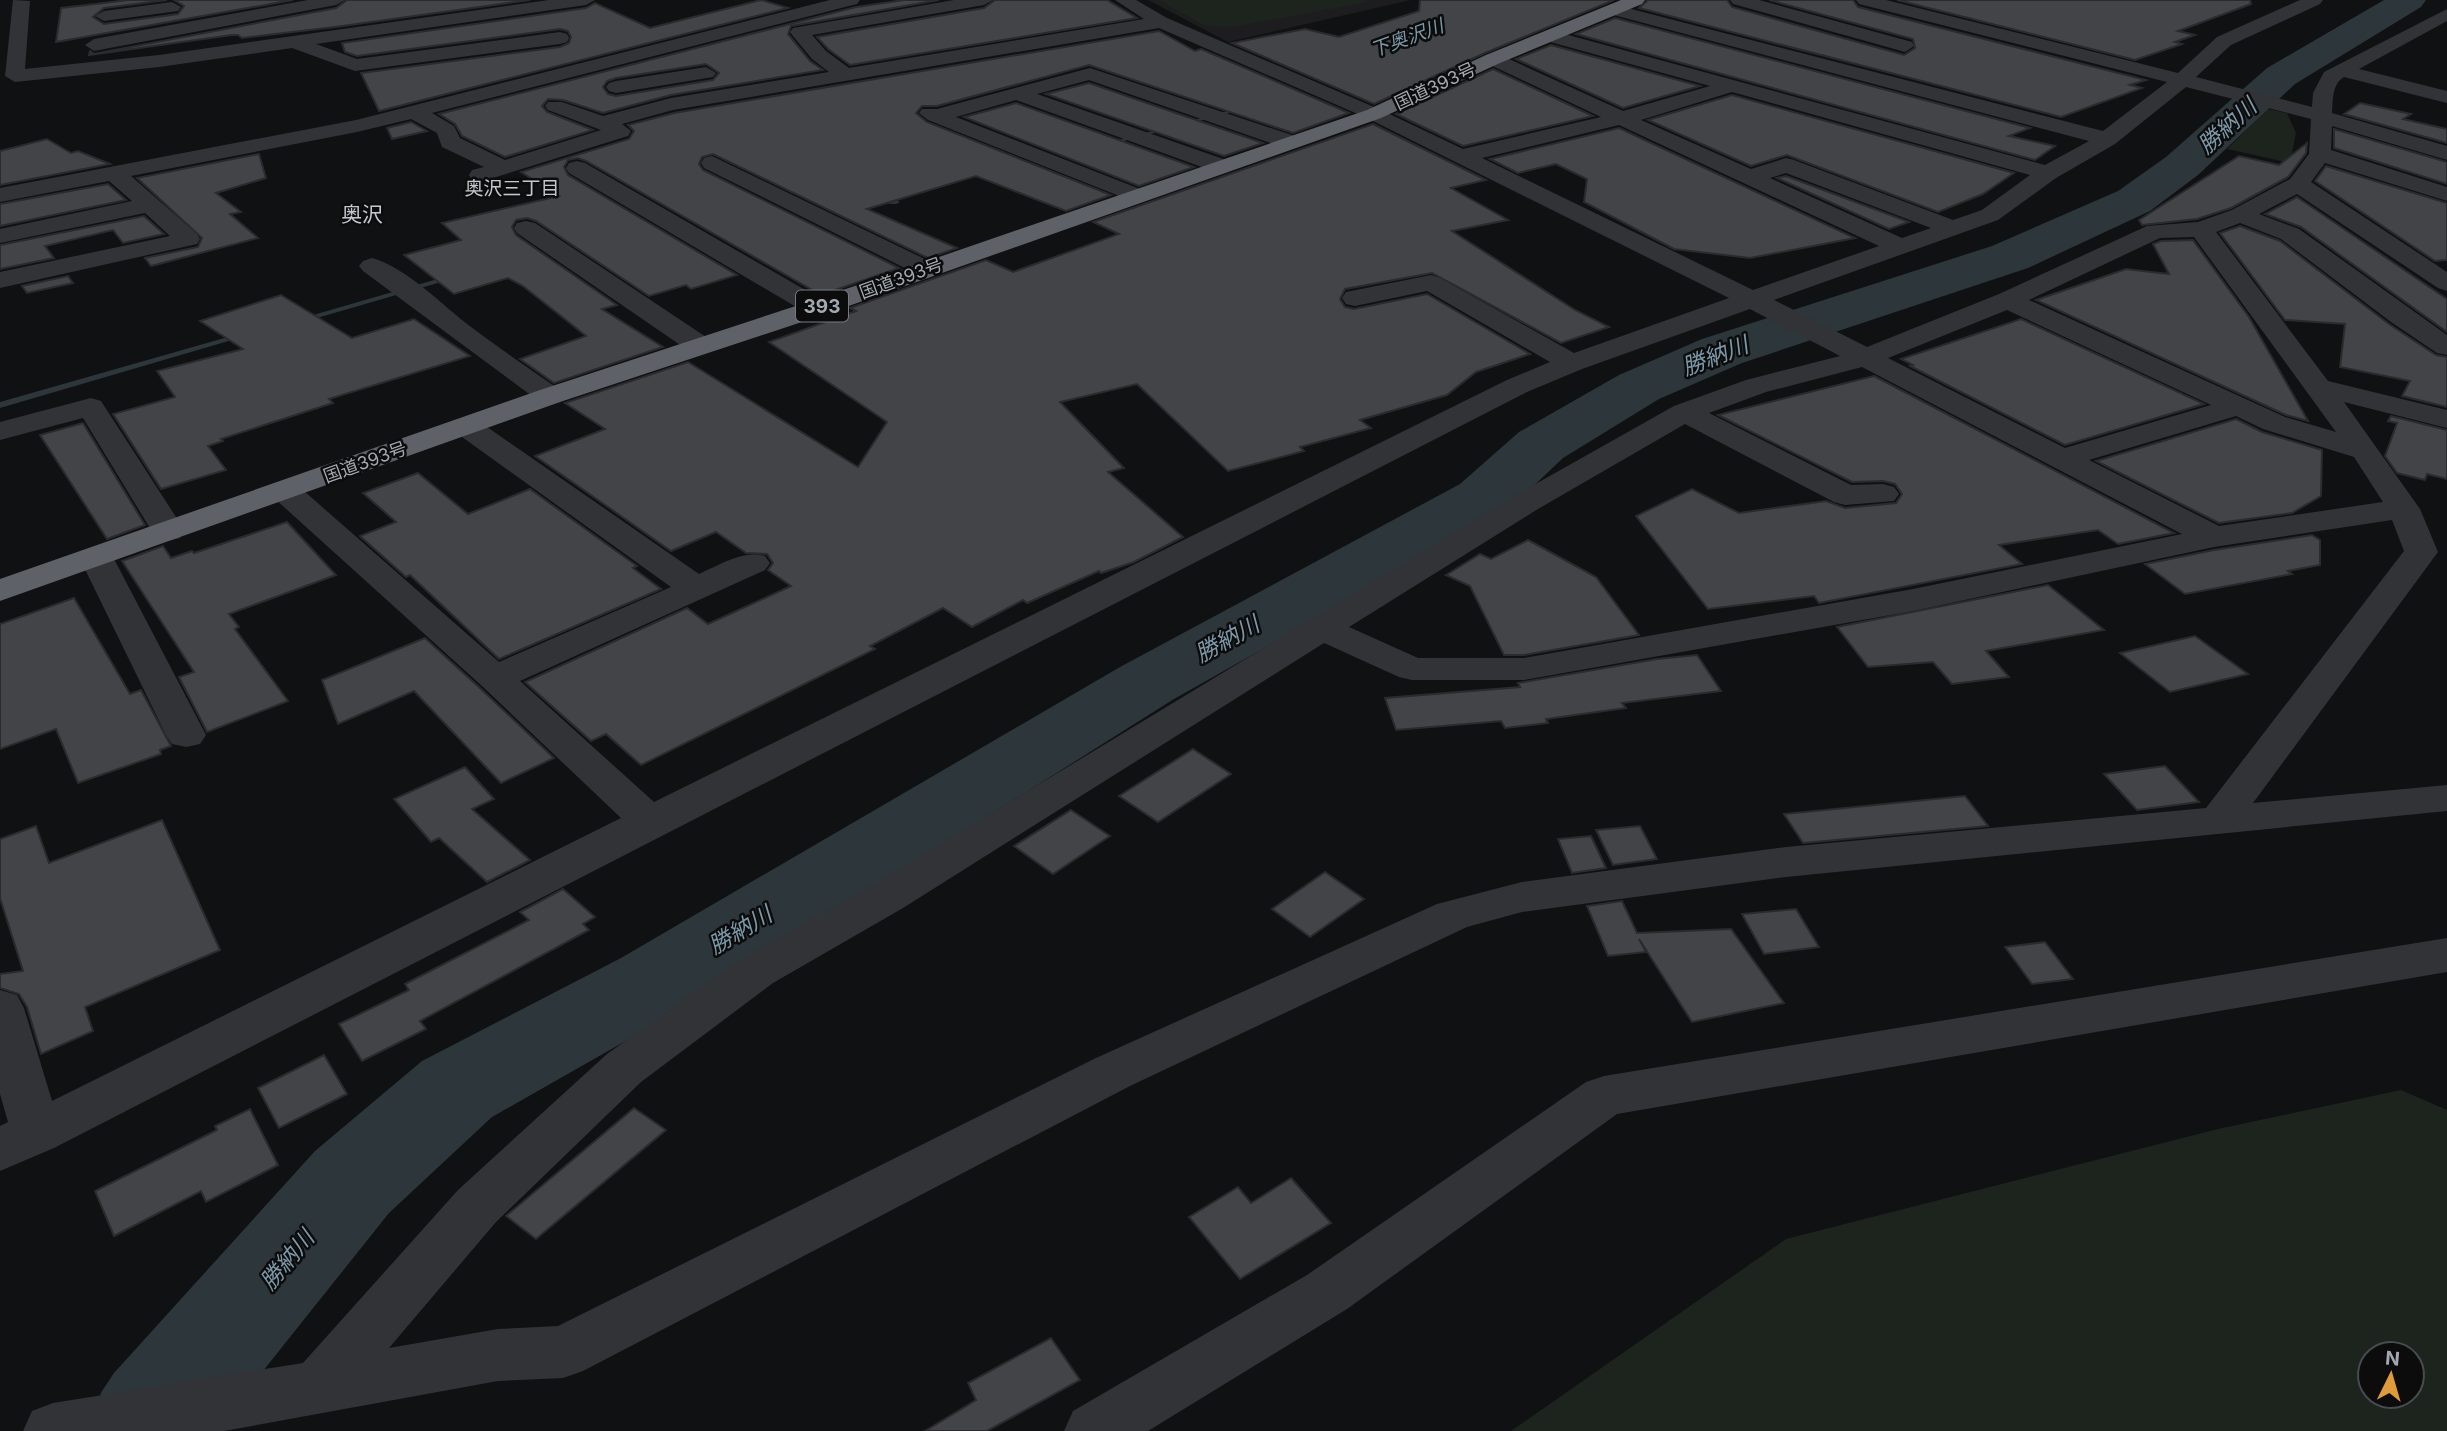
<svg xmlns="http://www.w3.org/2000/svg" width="2447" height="1431" viewBox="0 0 2447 1431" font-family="Inter,'Noto Sans JP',sans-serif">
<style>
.built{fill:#1d1d1f}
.green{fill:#1d241e;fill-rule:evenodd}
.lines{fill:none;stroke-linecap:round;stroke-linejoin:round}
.stream{fill:#2d363b;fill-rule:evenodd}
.river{fill:#2d363b;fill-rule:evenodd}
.building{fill:#424447;stroke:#2b2b2e;stroke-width:2;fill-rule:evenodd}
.minor{fill:#323336;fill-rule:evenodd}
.highway{fill:#5e6167;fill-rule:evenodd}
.labels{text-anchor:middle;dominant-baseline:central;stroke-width:5;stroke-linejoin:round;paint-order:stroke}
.far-street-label{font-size:18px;fill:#a3a9b1;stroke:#0c0c0d}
.far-water-label{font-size:19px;font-style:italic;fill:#7d98a9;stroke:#0c0c0d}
.far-neighbourhood-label{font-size:19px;fill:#c4c7ce;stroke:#0c0c0d}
.shield{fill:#0c0c0d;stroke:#767a80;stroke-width:2}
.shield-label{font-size:19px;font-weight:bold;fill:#a3a9b1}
.far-quarter-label{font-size:21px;fill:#c4c7ce;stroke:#0c0c0d}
.water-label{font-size:23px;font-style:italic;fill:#7d98a9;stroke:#0c0c0d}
</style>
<rect width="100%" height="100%" fill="#101112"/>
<path class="built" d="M1148 0H1411L1228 42Z"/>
<g class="green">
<path d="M1158 0H1363L1368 2 1232 27 1206 26Z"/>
<path d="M2268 109 2287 113 2296 133 2290 163 2227 149Z"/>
<path d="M2401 1090 2447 1110V1431H1511L1786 1239 2218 1129ZM2370 1354H2412V1396H2370Z"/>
</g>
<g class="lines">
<g class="stream">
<path d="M1243 107 1248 108 1105 146 1100 145Z"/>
<path d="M870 199 896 200 900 202 896 204 873 203H870Z"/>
<path d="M448 276 455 278 303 322 296 320Z"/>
<path d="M242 333 249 335 0 408V402Z"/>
</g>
<path class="river" d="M2384 0H2426L2421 7 2295 84 2198 175 2150 211 2028 268 1742 363 1659 399 1563 458 1506 512 1174 699 687 1006 492 1117 389 1213 215 1431H84L102 1391 114 1373 315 1151 422 1061 621 958 1120 667 1460 484 1519 432 1619 375 1702 339 1992 246 2118 191 2166 157 2267 68Z"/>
</g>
<g class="building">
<path d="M129 0H167L104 8 93 17 104 24 178 14 184 6 174 0H293L56 42 61 8Z"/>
<path d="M347 0H530L335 27 242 38 238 35H232L89 55 90 51 94 54 336 8Z"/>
<path d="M761 0 788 8 379 111 361 73 560 47 569 43 571 37 568 31 560 29 357 56 345 52 342 43 586 8 595 3 650 28Z"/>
<path d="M904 0H939L791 26 788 34 810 61 823 70 671 95 603 113 563 100 548 99 542 106 547 112 593 130 505 157 462 136 455 124 439 114 856 7ZM706 64 719 73 713 80 616 96 608 94 603 87 607 81 616 78Z"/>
<path d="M995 0H1107L1137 18 850 65 828 49 817 37 984 8Z"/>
<path d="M1420 0H1614L1485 53 1374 104 1232 43 1305 29 1339 37 1419 11Z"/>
<path d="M1648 0H1727L1732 7 1904 55 1915 48 1913 39 1769 0H1853L1858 7 2146 80 2130 85 2142 88 2061 117 1639 8Z"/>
<path d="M1897 0H2250L2251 4 2178 31 2195 35 2175 42 2182 44 2135 60Z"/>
<path d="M1615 18 2030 128 2009 136 2055 146 2035 160 1576 34Z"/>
<path d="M1159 31 1195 51 1201 49 1349 113 1293 133 1089 65 937 106H922L916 113 927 122 1111 195 1066 211 976 176 867 209 957 248 928 258 713 154 702 157 699 164 703 170 899 268 821 295 586 161 578 158 568 160 564 167 568 175 737 275 691 289 686 285 649 296 536 221 527 218 516 220 512 227 516 235 617 305 602 309 663 347 554 383 520 359 586 336 523 286 508 278 454 294 404 255 461 240 442 223 559 196 521 172 629 139 634 131 628 125 674 113Z"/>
<path d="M1551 45 1700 86 1623 108 1516 59Z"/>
<path d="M1493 69 1593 116 1463 146 1396 114Z"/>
<path d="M1089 83 1263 143 1224 156 1046 94Z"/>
<path d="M1732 95 2014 173 1983 194 1938 212 1787 155 1751 166 1648 120Z"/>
<path d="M1016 103 1194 167 1139 186 964 117Z"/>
<path d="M2360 103 2411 114 2403 119 2447 129V143L2344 114Z"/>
<path d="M411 122 427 131 392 139 387 128Z"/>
<path d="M1373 124 1486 180 1451 188 1508 220 1452 231 1575 310 1609 327 1561 343 1432 273 1345 289 1340 299 1345 307 1354 309 1427 294 1530 354 1476 372 1447 395 1360 420 1371 428 1300 447 1304 451 1228 471 1137 384 1060 402 1124 468 1108 472 1183 537 1134 562 1101 573 1099 571 1027 603 1023 600 972 627 943 608 870 646 875 649 641 765 606 734 591 741 525 682 687 608 708 624 791 586 768 570 773 563 767 554 746 553 716 532 671 551 535 456 605 429 565 403 688 362 858 467 887 422 769 342 856 311 850 308 986 260 1013 272 1119 234 1093 222Z"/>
<path d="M1619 128 1855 238 1750 258 1674 249 1584 202 1587 179 1556 164 1518 173 1490 159Z"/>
<path d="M2334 129 2447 162V184L2334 148Z"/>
<path d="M47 139 71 153 78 151 110 164 0 185V151Z"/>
<path d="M2307 143 2306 153 2288 177 2231 208 2197 219 2142 225 2139 220 2239 156 2279 165Z"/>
<path d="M259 154 266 178 216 193 241 212 230 214 258 238 151 266 145 258 198 247 202 238 137 178Z"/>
<path d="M2326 166 2447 203V260L2435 261 2315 181Z"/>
<path d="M1786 176 1909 222 1889 229 1777 178Z"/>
<path d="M108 184 126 200 0 226V204Z"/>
<path d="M2297 197 2447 299V332L2301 227 2265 214Z"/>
<path d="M144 216 164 234 123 243 113 230 45 246 54 258 0 269V245Z"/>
<path d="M2240 226 2280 241 2389 324 2436 355 2447 357V407L2402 396 2410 381 2340 367 2345 324 2285 320 2220 233Z"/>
<path d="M2193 240 2249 317 2308 421 2286 415 2036 300 2126 269 2169 274 2153 244 2161 241Z"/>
<path d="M68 276 73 283 27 293 22 286Z"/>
<path d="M281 295 352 338 414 319 470 356 329 399 333 403 221 439 223 441 208 446 226 470 161 489 113 414 175 397 157 371 243 349 200 321Z"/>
<path d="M2021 319 2204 404 2065 445 1910 366 1913 365 1901 359Z"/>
<path d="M1874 376 2174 533 2118 544 2098 530 1999 545 2022 564 1819 603 1814 596 1708 609 1636 516 1692 489 1739 513 1826 501 1845 508 1896 503 1902 494 1895 484 1883 481 1852 482 1718 415Z"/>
<path d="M2391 416 2447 430V479L2427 474 2425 480 2397 473 2385 456 2397 423 2388 421Z"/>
<path d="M2236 419 2262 432 2322 450 2321 496 2292 513 2219 523 2096 461Z"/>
<path d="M83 423 145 525 107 539 40 435Z"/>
<path d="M418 473 468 514 530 489 637 566 633 568 661 589 499 659 410 575 406 577 360 536 396 522 363 493Z"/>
<path d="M287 522 336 575 229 614 239 627 235 629 288 701 207 732 179 677 194 672 122 561 163 546 171 558 192 551 194 553Z"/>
<path d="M2312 535 2320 540V565L2288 571 2292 574 2185 594 2145 564 2214 550Z"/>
<path d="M1528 540 1596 577 1639 635 1524 655H1504L1470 586 1446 575 1480 554 1491 559Z"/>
<path d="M2048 585 2104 630 1986 651 2009 677 1952 684 1933 662 1868 667 1837 627Z"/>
<path d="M74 598 130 694 141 690 171 746 160 750 161 754 78 783 56 729 0 749V624Z"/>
<path d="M2195 636 2248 674 2170 692 2120 653Z"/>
<path d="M425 638 480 688 554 758 501 783 414 691 338 724 322 680Z"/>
<path d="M1697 655 1721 691 1622 703 1626 708 1546 719 1548 723 1505 728 1501 721 1396 730 1385 698 1520 687 1518 683 1657 659Z"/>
<path d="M1193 749 1231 774 1158 822 1119 796Z"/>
<path d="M2165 766 2199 802 2137 810 2104 774Z"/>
<path d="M465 767 494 799 472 809 530 860 487 882 439 838 431 842 394 799Z"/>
<path d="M1965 796 1988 826 1803 843 1784 814Z"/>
<path d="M1071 810 1110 836 1053 874 1014 846Z"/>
<path d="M162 820 220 950 85 1007 93 1031 41 1054 27 1007 19 994 0 988V974L23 971 0 898V839L36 826 49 863Z"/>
<path d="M1640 826 1657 859 1613 865 1596 830Z"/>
<path d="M1591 836 1606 868 1572 873 1558 839Z"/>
<path d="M1325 872 1364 899 1310 937 1272 909Z"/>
<path d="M563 889 595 917 583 924 589 930 420 1021 426 1029 362 1061 339 1024 409 990 405 984 529 920 520 912Z"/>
<path d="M1622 901 1637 933 1731 929 1784 1003 1692 1022 1639 939 1646 952 1608 956 1587 906Z"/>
<path d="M1796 909 1819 947 1764 954 1742 914Z"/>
<path d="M2045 942 2073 979 2032 984 2005 947Z"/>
<path d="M324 1055 347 1094 279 1128 258 1088Z"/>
<path d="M634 1108 666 1130 536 1239 506 1216Z"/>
<path d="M250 1109 278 1165 206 1202 201 1191 114 1236 95 1191 217 1130 215 1126Z"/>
<path d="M1291 1178 1331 1223 1240 1279 1189 1217 1238 1187 1251 1203Z"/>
<path d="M1051 1338 1080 1380 987 1431H925L976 1400 968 1383Z"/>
</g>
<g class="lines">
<g class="minor">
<path d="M13 0 30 1 25 69 159 55 549 0H595L586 5 316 44 357 59 560 32 567 34 569 38 567 42 560 44 355 71 292 48 159 67 15 82 5 76Z"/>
<path d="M308 0H345L336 5 94 51 85 45 94 39Z"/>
<path d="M830 0H860L857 4 432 113 454 126 460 138 505 160 601 130 548 110 545 106 548 102H562L603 116 671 98 829 72 812 59 793 36 790 32 793 28 954 0H993L984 5 812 35 826 51 849 68 1144 19 1115 0H1136L1167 18 1381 110 1463 149 1601 117 1486 63 1483 59 1486 55H1500L1623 111 1710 86 1543 40 1541 36 1543 32 1550 30 2045 165 2089 141 1606 13 1603 9 1612 4 2103 131 2167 82 1859 4 1856 0H1886L2178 73 2217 37 2300 0H2323L2320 4 2231 45 2196 77 2312 107 2313 93 2324 72 2447 9V21L2359 69 2447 91V103L2344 77C2332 84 2333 100 2332 113L2447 146V160L2332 126 2331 150 2447 187V201L2325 163 2311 182 2447 272V291L2438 288 2297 194 2259 214 2299 229 2447 335V355L2437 353 2391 322 2281 239 2240 223 2216 232 2328 381 2447 410V428L2344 402 2420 509 2438 552 2253 803 2447 785V811L1786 877 1522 912 1467 927 1130 1086 583 1371 563 1378 498 1381 224 1431H23L32 1411 53 1403 303 1363 458 1190 607 1054 741 959 871 886 1516 495 1674 406 1746 380 1840 356 1750 309 1582 369 1527 392 54 1148 0 1171V1126L8 1122 0 1094V990L17 995 24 1008 52 1101 621 818 482 686 274 498 269 491 274 484 285 481 296 484 499 662 671 587 455 432 451 426 455 420 466 417 477 420 699 574C720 565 742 550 765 556L770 563 765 570 520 681 654 802 1507 380 1550 362 1427 291 1355 306 1346 304 1342 298 1346 292 1431 275 1440 278 1574 353 1729 298 1367 118 1159 28 673 110 622 124 631 131 628 136 480 182 472 180 469 175 472 170 484 167 442 147 437 133 411 119 357 132 131 176 197 234 200 239 197 244 0 288V272L170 236 145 213 0 243V229L132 201 109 181 0 202V188L356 120ZM2186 87 2311 119 2309 154 2290 179 2232 210 2198 222 2147 226 1999 294 1867 347 1774 300 1998 220 2056 178 2115 144ZM1732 92 2030 175 1982 210 1953 220 1794 160 1786 158 1751 169 1641 120ZM1619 125 1879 246 1753 290 1482 158ZM1786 173 1931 228 1902 238 1770 178ZM2194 237 2336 432 2285 417 2029 300 2160 238ZM2007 310 2211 405 2065 448 1888 358ZM1862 367 2182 534 1913 589 1524 658H1418L1349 627 1538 509 1685 424 1834 502 1845 505 1894 501 1899 494 1894 487 1883 484 1851 485 1709 413 1766 392ZM2236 416 2263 429 2354 457 2383 502 2219 526 2089 460ZM2392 520 2404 551 2206 808 1786 847 1522 882 1437 904 1096 1058 558 1326 498 1329 389 1348 496 1222 641 1082 773 983 903 908 1324 643 1399 677 1412 680H1524L1913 611 2214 547Z"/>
<path d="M1730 0H1759L1912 42 1914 46 1905 52 1898 50 1733 4Z"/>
<path d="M172 2 181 7 178 11 104 21 95 16 104 11Z"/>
<path d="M706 67 716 73 713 77 616 93 609 91 606 87 609 83 616 81Z"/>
<path d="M1090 68 1298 137 1301 142 1298 147H1282L1089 80 1037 94 1229 161 1232 166 1229 171H1213L1016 100 956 117 1145 191 1149 196 1145 201 1137 203 928 120 919 113 922 109H937Z"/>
<path d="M712 156 935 264 939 269 935 274 926 277 917 274 704 168 701 163 704 158Z"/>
<path d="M577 161 585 163 826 302 830 308 826 314 817 316 808 314 569 173 566 168 569 163Z"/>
<path d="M526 221 535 223 709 339 713 345 709 351 699 353 689 351 517 233 514 228 517 223Z"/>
<path d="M372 258C406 267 443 306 471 327 500 349 530 369 560 390L565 396 560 402 550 405 540 402 363 271 359 266 363 261Z"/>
<path d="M91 398 101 401 185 531 180 538 168 541 156 538 83 418 0 440V422Z"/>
<path d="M96 547 108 550 113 557 206 735 200 744 186 747 172 744 166 735 79 557 84 550Z"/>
<path d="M2447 938V972L1617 1114 1347 1309 1148 1431H1064L1073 1411 1307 1275 1586 1082 1604 1076Z"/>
</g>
<path class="highway" d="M1621 0H1645L1642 4 1500 63 1381 118 826 314 560 402 0 601V579L540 390 808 302 1367 110 1486 55Z"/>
</g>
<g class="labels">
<g class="far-street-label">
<text transform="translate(1435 86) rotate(-25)">国道393号</text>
<text transform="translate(901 278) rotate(-20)">国道393号</text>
<text transform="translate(365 462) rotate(-20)">国道393号</text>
</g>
<g class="far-water-label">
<text transform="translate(1407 38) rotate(-20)">下奥沢川</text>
</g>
<g class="far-neighbourhood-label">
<text x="512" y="188">奥沢三丁目</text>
</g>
<rect class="shield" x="796" y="290.5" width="52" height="31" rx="5"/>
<g class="shield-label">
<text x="822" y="306">393</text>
</g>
<g class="far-quarter-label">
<text x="362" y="214">奥沢</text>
</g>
<g class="water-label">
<text transform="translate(2227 126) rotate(-42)">勝納川</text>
<text transform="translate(1715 356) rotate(-21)">勝納川</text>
<text transform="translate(1227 639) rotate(-29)">勝納川</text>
<text transform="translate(740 930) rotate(-31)">勝納川</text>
<text transform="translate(287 1260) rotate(-50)">勝納川</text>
</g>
</g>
<g transform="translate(2391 1375) rotate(5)"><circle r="33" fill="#0c0c0d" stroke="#484b4f" stroke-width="2"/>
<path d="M0-5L12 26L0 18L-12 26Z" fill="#df9a3b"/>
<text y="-10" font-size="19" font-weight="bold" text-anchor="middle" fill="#a3a9b1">N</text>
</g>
</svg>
